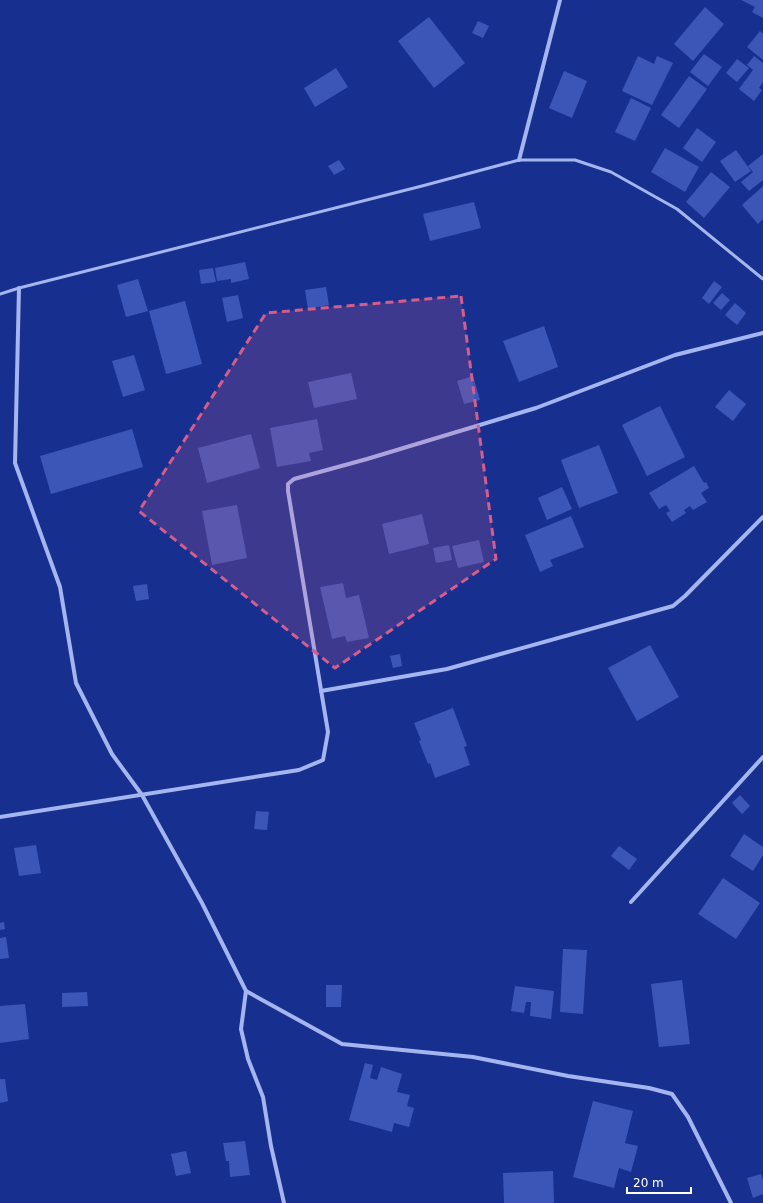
<svg xmlns="http://www.w3.org/2000/svg" width="763" height="1203" viewBox="0 0 763 1203" font-family="'DejaVu Sans',sans-serif">
<style>
.building{fill:#3b56b7}
.lines{fill:none;stroke-linecap:round;stroke-linejoin:round}
.lane{stroke:#a4b5f0;stroke-width:3}
.street{stroke:#a4b5f0;stroke-width:4}
.marked{fill:#d45d8c;fill-opacity:0.2;stroke:#d45d8c;stroke-width:3;stroke-dasharray:8 5;stroke-linejoin:round}
</style>
<rect width="100%" height="100%" fill="#173090"/>
<g class="building">
<path d="M741 0H763V18L752 12 755 7Z"/>
<path d="M705 7 724 24 693 61 674 44Z"/>
<path d="M429 17 465 63 434 88 398 41Z"/>
<path d="M478 21 489 26 483 38 472 33Z"/>
<path d="M760 31 763 34V60L747 47Z"/>
<path d="M704 54 722 67 708 86 690 72Z"/>
<path d="M638 56 654 64 657 56 673 63 652 105 622 91Z"/>
<path d="M754 56 763 63V82L759 88 762 90 754 101 739 89 753 70 747 65Z"/>
<path d="M737 59 749 68 737 82 726 73Z"/>
<path d="M336 68 348 87 315 107 304 88Z"/>
<path d="M564 71 587 81 572 118 549 108Z"/>
<path d="M689 76 707 89 679 128 661 115Z"/>
<path d="M631 98 651 108 635 141 615 132Z"/>
<path d="M697 128 716 142 702 162 683 148Z"/>
<path d="M665 148 699 167 685 192 651 172Z"/>
<path d="M736 150 751 171 735 182 720 161Z"/>
<path d="M763 154V180L749 191 741 182 753 172 748 166Z"/>
<path d="M339 160 345 169 334 175 328 166Z"/>
<path d="M711 172 730 187 704 218 686 202Z"/>
<path d="M763 186V219L758 224 742 205Z"/>
<path d="M474 202 481 228 430 241 423 214Z"/>
<path d="M245 262 249 279 231 283V279L217 281 215 268Z"/>
<path d="M213 268 216 282 201 284 199 270Z"/>
<path d="M138 279 148 311 126 317 117 285Z"/>
<path d="M714 281 722 287 709 304 702 298Z"/>
<path d="M326 287 329 305 308 309 305 290Z"/>
<path d="M722 293 730 300 721 310 713 303Z"/>
<path d="M238 295 243 318 227 322 222 298Z"/>
<path d="M185 301 202 364 166 374 149 311Z"/>
<path d="M735 303 746 313 737 325 725 315Z"/>
<path d="M544 326 558 367 519 382 503 341Z"/>
<path d="M134 355 145 390 123 397 112 361Z"/>
<path d="M351 373 357 399 314 408 308 382Z"/>
<path d="M473 376 480 400 464 404 457 381Z"/>
<path d="M729 390 746 404 733 421 715 407Z"/>
<path d="M660 406 685 457 647 476 622 425Z"/>
<path d="M317 419 323 450 309 453 311 461 277 467 270 428Z"/>
<path d="M132 429 143 467 51 494 40 456Z"/>
<path d="M251 434 260 468 207 483 198 448Z"/>
<path d="M599 445 618 493 579 508 561 460Z"/>
<path d="M694 466 704 483 706 482 709 488 701 493 707 502 693 510 690 506 684 510 686 513 672 522 666 513 670 511 666 505 659 509 649 493Z"/>
<path d="M562 487 572 509 547 520 538 498Z"/>
<path d="M237 505 247 558 212 565 202 511Z"/>
<path d="M422 514 429 544 389 554 382 524Z"/>
<path d="M571 516 584 547 550 560 553 566 540 572 525 535Z"/>
<path d="M479 540 484 562 458 568 452 546Z"/>
<path d="M449 545 452 560 436 563 433 548Z"/>
<path d="M343 583 346 598 359 595 369 638 347 642 345 636 332 639 320 587Z"/>
<path d="M147 584 149 599 136 601 133 586Z"/>
<path d="M650 645 679 697 637 721 608 668Z"/>
<path d="M400 654 402 666 393 668 390 656Z"/>
<path d="M453 708 467 746 464 747 470 765 435 778 430 763 428 764 419 741 421 740 414 723Z"/>
<path d="M740 795 750 806 742 814 732 803Z"/>
<path d="M256 811 269 812 267 830 254 829Z"/>
<path d="M744 834 763 847V855L753 871 730 856Z"/>
<path d="M36 845 41 873 19 876 14 848Z"/>
<path d="M619 846 637 859 629 870 611 856Z"/>
<path d="M723 878 760 903 736 939 698 914Z"/>
<path d="M4 922 5 929 0 930V923Z"/>
<path d="M6 937 9 958 0 959V938Z"/>
<path d="M563 949 587 950 583 1014 560 1012Z"/>
<path d="M682 980 690 1044 659 1047 651 984Z"/>
<path d="M326 985H342L341 1007H326Z"/>
<path d="M515 986 554 991 551 1019 530 1016 531 1002H526L524 1013 511 1011Z"/>
<path d="M87 992 88 1006 62 1007V993Z"/>
<path d="M25 1004 29 1039 0 1043V1006Z"/>
<path d="M365 1063 373 1065 370 1078 377 1080 381 1067 402 1074 397 1092 410 1095 407 1106 414 1108 409 1127 394 1123 392 1132 349 1120Z"/>
<path d="M0 1079H5L8 1101 0 1103Z"/>
<path d="M593 1101 633 1111 625 1143 638 1146 631 1172 619 1168 614 1188 573 1177Z"/>
<path d="M245 1141 250 1175 230 1177 229 1161H226L223 1143Z"/>
<path d="M186 1151 191 1173 176 1176 171 1154Z"/>
<path d="M553 1171 554 1203H504L503 1173Z"/>
<path d="M761 1174 763 1180V1194L753 1198 747 1178Z"/>
</g>
<g class="lines">
<path class="lane" d="M0 294 19 288 422 186 519 160H575L611 172 677 209 763 279"/>
<g class="street">
<path d="M519 160 560 0"/>
<path d="M19 288 15 463 60 587 76 683 112 754 142 795 202 903 246 991 241 1029 248 1059 263 1097 271 1146 284 1203"/>
<path d="M321 691 447 669 673 606 685 596 763 517"/>
<path d="M0 817 299 770 323 760 328 732 288 491V484L294 479 367 459 536 408 675 355 763 333"/>
<path d="M631 902 763 757"/>
<path d="M246 991 342 1044 473 1057 568 1076 649 1088 672 1094 688 1117 731 1203"/>
</g>
</g>
<path class="marked" d="M461 296 496 559 335 668 139 511 266 313Z"/>
<path d="M627 1187v6h64v-6" fill="none" stroke="#ffffff" stroke-width="2"/>
<text x="633" y="1187" font-size="12" fill="#ffffff" stroke="#173090" stroke-width="3" paint-order="stroke">20 m</text>
</svg>
